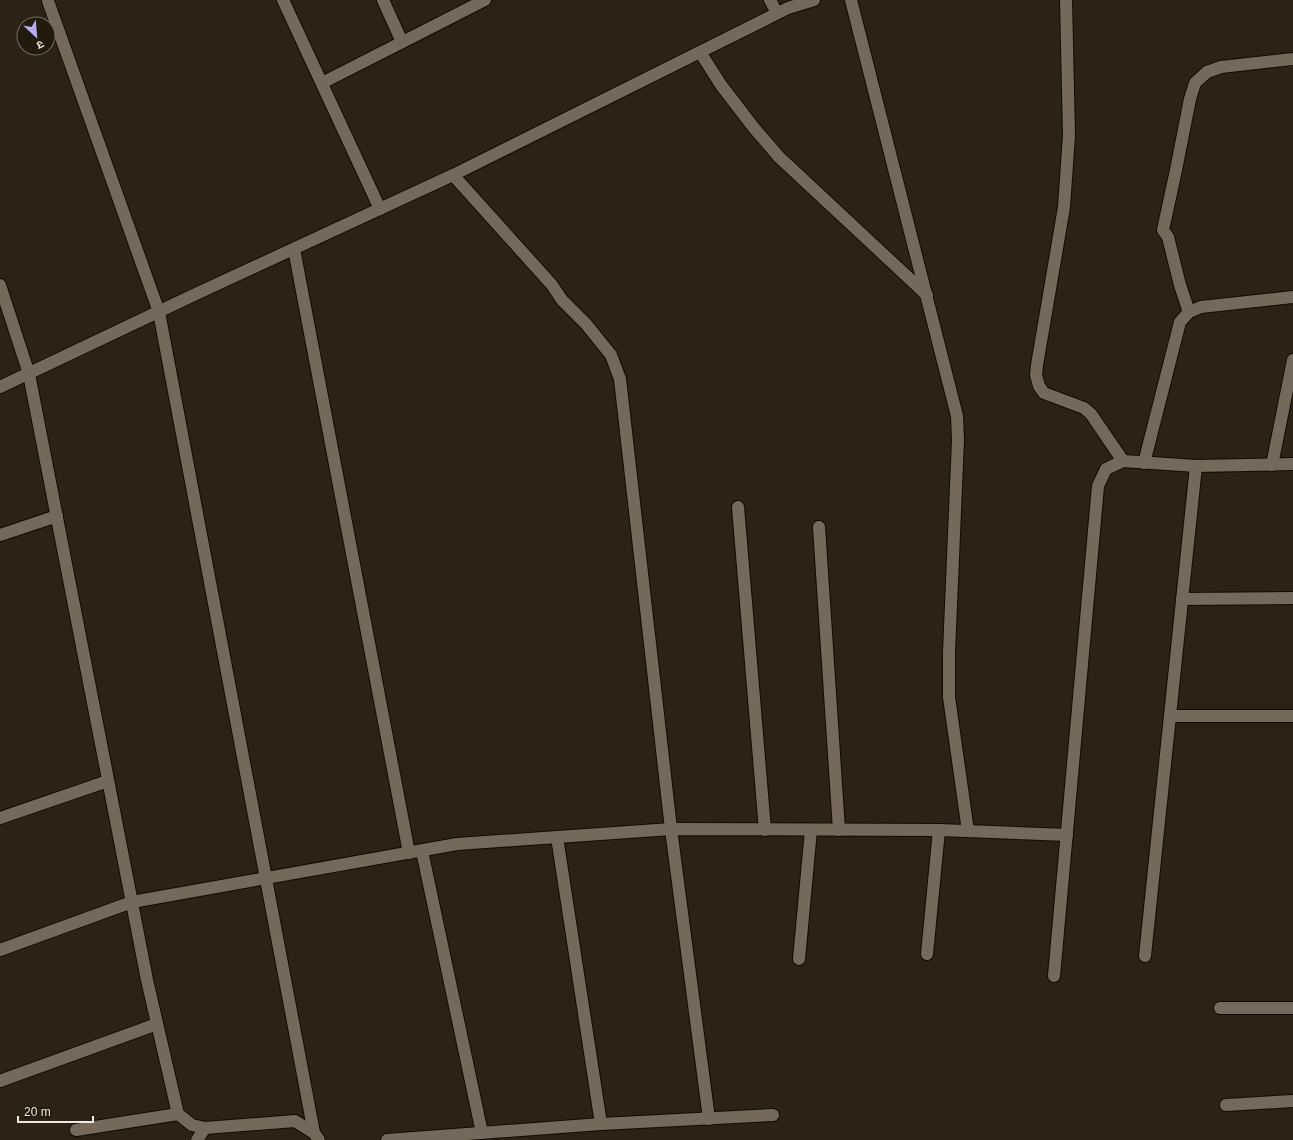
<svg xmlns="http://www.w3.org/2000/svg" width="1293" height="1140" viewBox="0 0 1293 1140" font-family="Arial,'Noto Sans Devanagari',sans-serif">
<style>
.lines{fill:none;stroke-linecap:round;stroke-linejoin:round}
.minor-casing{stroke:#140c03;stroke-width:14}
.minor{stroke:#74695b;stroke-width:12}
</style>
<rect width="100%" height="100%" fill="#2c2316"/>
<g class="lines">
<defs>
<g id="minor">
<path d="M283 0 380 209"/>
<path d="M383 0 402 42"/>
<path d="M770 0 777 13"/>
<path d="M851 0 957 416 958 440 949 652V697L968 831"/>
<path d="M1066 0 1069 135 1064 207 1037 365 1036 375 1039 386 1044 393 1084 408 1091 414 1123 461"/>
<path d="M48 1 159 312 314 1133"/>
<path d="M700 52 721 85 754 128 779 157 927 295"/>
<path d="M322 83 485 0"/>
<path d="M453 175 552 285 562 300 586 324 611 355 620 379 671 829 709 1119"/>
<path d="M294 249 409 853"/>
<path d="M0 285 29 374 147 980 178 1114 192 1125 205 1128 295 1121 314 1133 319 1140"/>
<path d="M1189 312 1180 285 1168 237 1163 230 1176 170 1190 99 1195 83 1207 72 1221 67 1293 59"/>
<path d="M0 387 198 293 453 175 788 8 814 0"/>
<path d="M1144 463 1180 322 1189 312 1201 307 1293 297"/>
<path d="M1272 465 1293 360"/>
<path d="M738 507 765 830"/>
<path d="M819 527 839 830"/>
<path d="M0 535 57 516"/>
<path d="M1182 599 1293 598"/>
<path d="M1170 716H1293"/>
<path d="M0 818 108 781"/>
<path d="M557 837 601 1124"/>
<path d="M422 851 482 1133"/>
<path d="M0 950 132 902 457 844 671 829 939 830 1067 835"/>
<path d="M927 954 939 830"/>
<path d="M1145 956 1196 466"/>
<path d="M799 959 811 830"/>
<path d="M1054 976 1098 486 1106 469 1123 461 1196 466 1293 464"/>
<path d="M1220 1008H1293"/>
<path d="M0 1081 157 1024"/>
<path d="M1226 1105 1293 1101"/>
<path d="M76 1130 178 1114"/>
<path d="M197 1140 205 1128"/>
<path d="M387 1140 601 1124 773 1115"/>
</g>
</defs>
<use href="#minor" class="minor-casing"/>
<use href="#minor" class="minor"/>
</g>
<g transform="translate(36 36) rotate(154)"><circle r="19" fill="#221a0d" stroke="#746d62"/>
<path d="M0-3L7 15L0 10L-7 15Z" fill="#b6acf8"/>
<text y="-6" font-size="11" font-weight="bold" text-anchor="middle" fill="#f0e9e1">उ</text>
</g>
<path d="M18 1116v6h75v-6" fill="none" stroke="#f0e9e1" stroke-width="2"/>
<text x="24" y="1116" font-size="12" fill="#f0e9e1" stroke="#221a0d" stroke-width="3" paint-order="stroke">20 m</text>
</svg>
